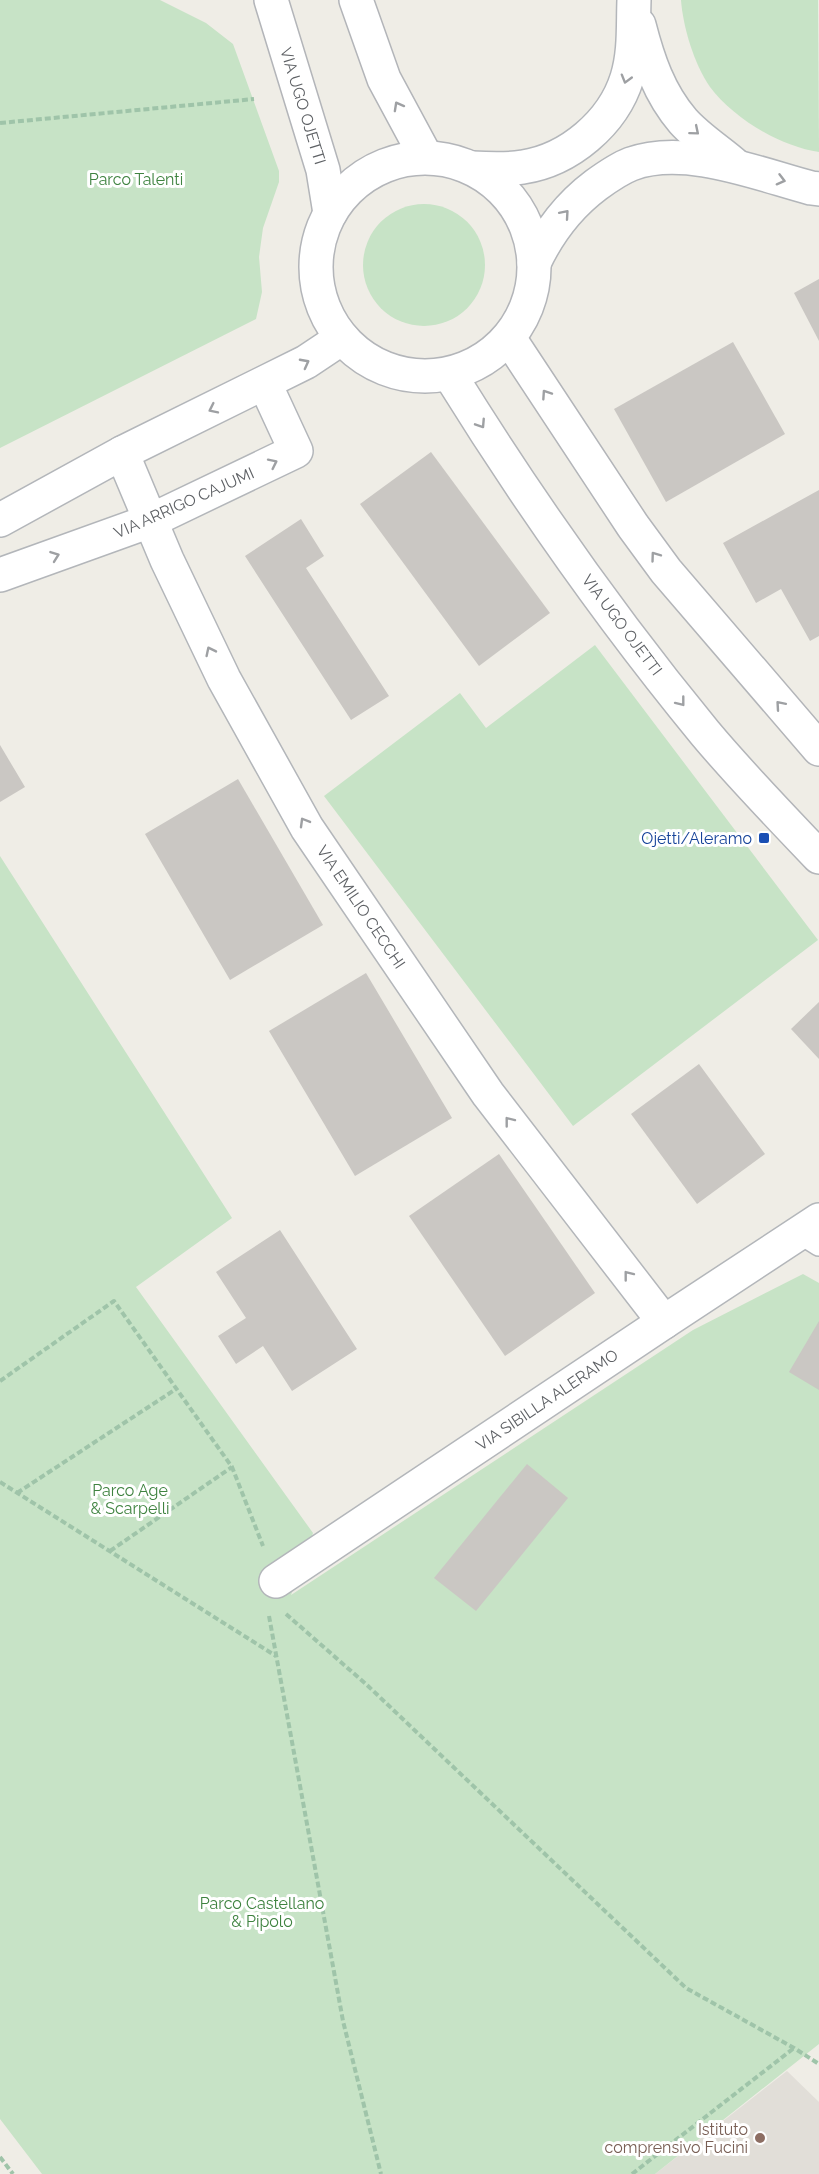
<svg xmlns="http://www.w3.org/2000/svg" width="819" height="2174" viewBox="0 0 819 2174" font-family="Raleway,sans-serif">
<style>
.education{fill:#e1ded8}
.green{fill:#c7e3c6}
.building{fill:#cac7c3}
.lines{fill:none;stroke-linecap:round;stroke-linejoin:round}
.service-casing{stroke:#b3b6ba;stroke-width:24}
.minor-casing{stroke:#b3b6ba;stroke-width:36}
.secondary-casing{stroke:#b3b5b9;stroke-width:36}
.path{stroke:#9fc4a9;stroke-width:4;stroke-dasharray:6 3;stroke-linecap:butt}
.service{stroke:#fff;stroke-width:21}
.minor{stroke:#fff;stroke-width:33}
.secondary{stroke:#fff;stroke-width:33}
.oneway{stroke:#9ea0a3}
.transit-dot{fill:#1a4fb4;stroke:#fff;stroke-width:2}
.education-dot{fill:#8d6e63;stroke:#fff;stroke-width:2}
.labels{text-anchor:middle;dominant-baseline:central;stroke-width:6;stroke-linejoin:round;paint-order:stroke}
.street-label{font-size:16px;fill:#5e6165;stroke:#fff}
.park-label{font-size:16px;fill:#3f8340;stroke:#fff}
.transit-label{font-size:16px;fill:#164399;stroke:#fff;text-anchor:end}
.education-label{font-size:16px;fill:#785e54;stroke:#fff;text-anchor:end}
</style>
<rect width="100%" height="100%" fill="#efede6"/>
<path class="education" d="M787 2071 819 2102V2174H655Z"/>
<g class="green">
<path d="M0 0H160L206 23 233 44 279 171V182L263 228 259 257 262 292 256 319 0 448Z"/>
<path d="M681 0H818L819 152C781 147 733 118 710 87 694 64 683 27 681 0Z"/>
<circle cx="424" cy="265" r="61"/>
<path d="M595 645 818 940 573 1126 324 796 460 693 486 728Z"/>
<path d="M0 856 232 1218 136 1287 313 1533 291 1595 693 1330 803 1274 819 1283V2044L655 2174H42L0 2119Z"/>
</g>
<g class="building">
<path d="M819 279V341L794 293Z"/>
<path d="M733 342 785 434 666 502 614 409Z"/>
<path d="M431 452 550 613 479 666 360 504Z"/>
<path d="M819 490V636L810 641 781 589 756 603 723 543Z"/>
<path d="M301 519 324 556 306 568 389 696 351 720 245 556Z"/>
<path d="M0 745 25 787 0 802Z"/>
<path d="M238 779 323 925 230 980 145 834Z"/>
<path d="M366 973 452 1118 355 1176 269 1031Z"/>
<path d="M819 1002V1059L791 1029Z"/>
<path d="M699 1064 765 1154 697 1204 631 1114Z"/>
<path d="M499 1154 595 1293 505 1356 409 1216Z"/>
<path d="M280 1230 357 1349 292 1391 263 1346 236 1364 218 1336 246 1318 216 1272Z"/>
<path d="M819 1321V1390L789 1372Z"/>
<path d="M527 1464 568 1498 476 1611 434 1578Z"/>
</g>
<g class="lines">
<defs>
<path id="service" d="M800 1233 819 1245"/>
<g id="minor">
<path d="M639 25C648 60 659 93 683 121 698 138 719 151 736 166"/>
<path d="M472 168C489 169 506 170 523 167 569 160 613 123 627 78 635 52 633 26 634 0"/>
<path d="M534 263C549 231 568 206 596 185 607 177 618 169 631 164 685 144 758 174 811 188L819 189"/>
<path d="M122 453 167 560 224 679 307 828 488 1094 664 1322"/>
<path d="M0 520 122 453 306 362 342 338"/>
<path d="M0 575 150 521 296 451 265 384"/>
<path d="M276 1581 664 1322 819 1220"/>
</g>
<g id="secondary">
<path d="M271 0 323 170 330 213"/>
<path d="M356 0 384 79 426 157"/>
<circle cx="425" cy="267" r="109"/>
<path d="M509 338 633 526 666 571 819 749"/>
<path d="M450 375C527 499 612 620 705 733 741 776 780 816 819 857"/>
</g>
</defs>
<use href="#service" class="service-casing"/>
<use href="#minor" class="minor-casing"/>
<use href="#secondary" class="secondary-casing"/>
<g class="path">
<path d="M0 123 254 99"/>
<path d="M0 1381 114 1301 232 1467 263 1546"/>
<path d="M0 1482 276 1656"/>
<path d="M17 1493 176 1389"/>
<path d="M110 1551 232 1467"/>
<path d="M286 1614 367 1685 686 1988 794 2048 819 2064"/>
<path d="M269 1616 343 2021 381 2174"/>
<path d="M0 2157 13 2174"/>
<path d="M632 2174 794 2048"/>
</g>
<use href="#service" class="service"/>
<use href="#minor" class="minor"/>
<use href="#secondary" class="secondary"/>
</g>
<defs><path id="oneway-chevron" d="M-2-3.5L2.5 0L-2 3.5" fill="none" stroke-width="1.6" stroke-linecap="round" stroke-linejoin="round" transform="scale(1.5)"/></defs>
<g class="oneway">
<use href="#oneway-chevron" transform="translate(626 79) rotate(106)"/>
<use href="#oneway-chevron" transform="translate(398 106) rotate(-119)"/>
<use href="#oneway-chevron" transform="translate(695 131) rotate(40)"/>
<use href="#oneway-chevron" transform="translate(781 180) rotate(15)"/>
<use href="#oneway-chevron" transform="translate(565 214) rotate(-49)"/>
<use href="#oneway-chevron" transform="translate(305 363) rotate(-28)"/>
<use href="#oneway-chevron" transform="translate(546 394) rotate(-124)"/>
<use href="#oneway-chevron" transform="translate(213 409) rotate(154)"/>
<use href="#oneway-chevron" transform="translate(481 424) rotate(57)"/>
<use href="#oneway-chevron" transform="translate(273 463) rotate(-26)"/>
<use href="#oneway-chevron" transform="translate(55 556) rotate(-20)"/>
<use href="#oneway-chevron" transform="translate(655 556) rotate(-126)"/>
<use href="#oneway-chevron" transform="translate(210 651) rotate(-116)"/>
<use href="#oneway-chevron" transform="translate(681 702) rotate(52)"/>
<use href="#oneway-chevron" transform="translate(780 705) rotate(-131)"/>
<use href="#oneway-chevron" transform="translate(304 822) rotate(-120)"/>
<use href="#oneway-chevron" transform="translate(509 1121) rotate(-128)"/>
<use href="#oneway-chevron" transform="translate(628 1275) rotate(-128)"/>
</g>
<rect class="transit-dot" x="758" y="832" width="12" height="12" rx="3"/>
<circle class="education-dot" cx="760" cy="2138" r="6"/>
<g class="labels">
<g class="street-label">
<text transform="translate(303 106) rotate(73)">VIA UGO OJETTI</text>
<text transform="translate(184 503) rotate(-24)">VIA ARRIGO CAJUMI</text>
<text transform="translate(622 625) rotate(53)">VIA UGO OJETTI</text>
<text transform="translate(361 907) rotate(56)">VIA EMILIO CECCHI</text>
<text transform="translate(547 1400) rotate(-34)">VIA SIBILLA ALERAMO</text>
</g>
<g class="park-label">
<text x="136" y="179">Parco Talenti</text>
<text x="130" y="1490">Parco Age<tspan x="130" dy="18">&amp; Scarpelli</tspan></text>
<text x="262" y="1903">Parco Castellano<tspan x="262" dy="18">&amp; Pipolo</tspan></text>
</g>
<g class="transit-label">
<text x="752" y="838">Ojetti/Aleramo</text>
</g>
<g class="education-label">
<text x="748" y="2129">Istituto<tspan x="748" dy="18">comprensivo Fucini</tspan></text>
</g>
</g>
</svg>
